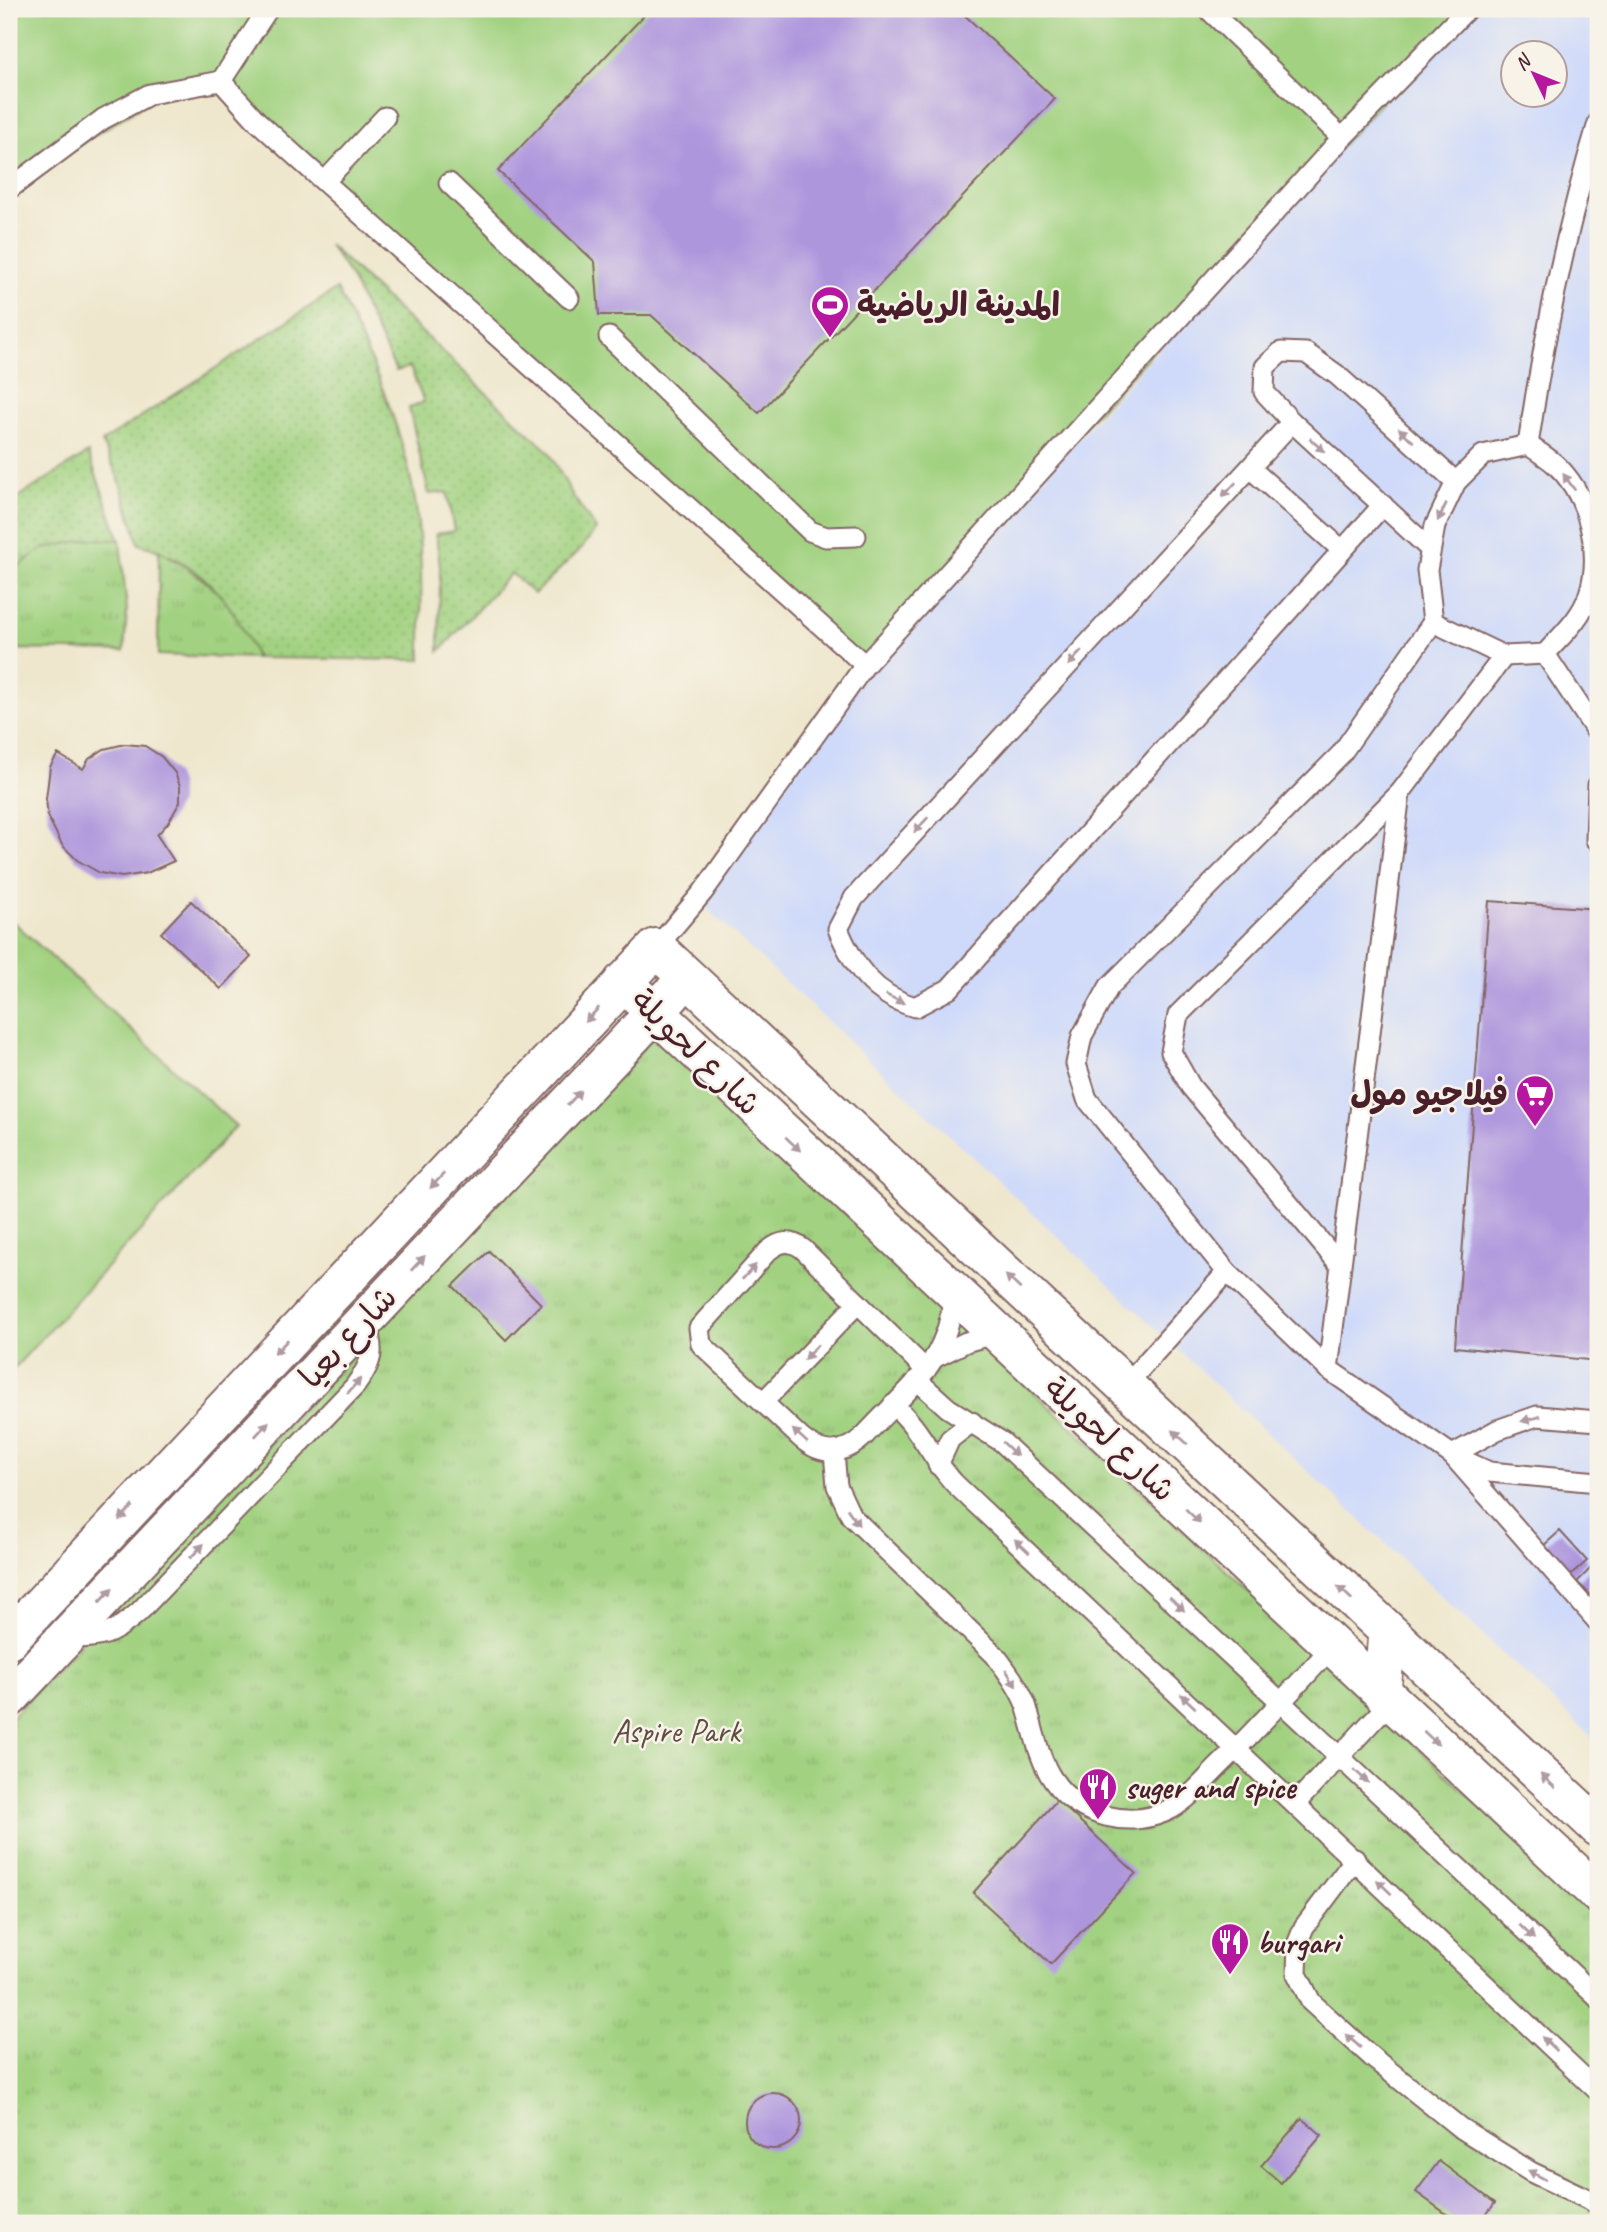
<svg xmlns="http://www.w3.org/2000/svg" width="1607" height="2232" viewBox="0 0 1607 2232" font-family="Caveat,'Playpen Sans Arabic',sans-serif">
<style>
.built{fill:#cfdafa;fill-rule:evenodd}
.grass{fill:url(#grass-dots);stroke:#767856;stroke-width:2}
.park{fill:url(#park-tufts);stroke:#767856;stroke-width:2}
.pitch{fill:#a2d281;stroke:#767856;stroke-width:2}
.building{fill:#ae96dd}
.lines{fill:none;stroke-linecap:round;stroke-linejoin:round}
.service-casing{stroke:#846564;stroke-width:23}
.minor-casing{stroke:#846564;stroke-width:40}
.tertiary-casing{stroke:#846564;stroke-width:42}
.service{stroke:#fff;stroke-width:19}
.minor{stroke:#fff;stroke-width:37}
.tertiary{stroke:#fff;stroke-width:38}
.oneway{fill:#ae9aa0}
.labels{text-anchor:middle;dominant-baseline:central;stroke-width:5;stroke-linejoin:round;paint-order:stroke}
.poi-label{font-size:33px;font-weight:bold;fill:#4a1f2b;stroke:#f7f3e8;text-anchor:start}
.street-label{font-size:33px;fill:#4a1f2b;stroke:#f7f3e8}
.park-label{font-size:33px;fill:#604c40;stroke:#f7f3e8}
</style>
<defs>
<pattern id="grass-dots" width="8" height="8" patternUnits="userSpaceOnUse" patternTransform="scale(1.75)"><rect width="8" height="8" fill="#a2d281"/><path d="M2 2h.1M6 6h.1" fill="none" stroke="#8db470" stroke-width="1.8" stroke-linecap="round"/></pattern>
<pattern id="park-tufts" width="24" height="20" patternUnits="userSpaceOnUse" patternTransform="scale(1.75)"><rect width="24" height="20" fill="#a2d281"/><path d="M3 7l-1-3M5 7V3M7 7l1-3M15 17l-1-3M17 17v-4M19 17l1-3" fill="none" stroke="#8db470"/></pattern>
</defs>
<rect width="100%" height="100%" fill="#f7f3e8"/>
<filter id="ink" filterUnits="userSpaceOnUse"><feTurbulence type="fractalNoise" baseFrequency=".0143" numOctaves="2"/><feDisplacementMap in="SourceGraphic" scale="14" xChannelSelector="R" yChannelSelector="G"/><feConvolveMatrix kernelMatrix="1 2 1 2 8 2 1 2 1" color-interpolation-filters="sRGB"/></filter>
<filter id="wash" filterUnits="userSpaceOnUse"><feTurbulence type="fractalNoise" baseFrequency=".00686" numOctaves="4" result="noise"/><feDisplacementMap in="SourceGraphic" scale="28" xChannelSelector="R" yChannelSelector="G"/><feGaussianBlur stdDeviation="1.57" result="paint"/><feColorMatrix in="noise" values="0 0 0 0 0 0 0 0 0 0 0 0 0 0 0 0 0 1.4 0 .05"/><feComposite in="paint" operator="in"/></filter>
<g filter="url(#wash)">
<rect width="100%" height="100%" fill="#efe7cd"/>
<path class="built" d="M1467 9H1598V1743L700 902 865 675ZM1512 52H1554V94H1512Z"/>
<g class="grass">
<path d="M329 245 549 452 573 496 596 529 582 548 534 594 511 573 439 652 440 566 436 534 454 531 447 492 429 494 409 408 424 402 410 367 396 371 350 276Z"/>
<path d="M337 289C372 360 407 435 417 515 423 563 421 612 421 660L256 658C231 599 203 563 139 544L119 479 102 442Z"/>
<path d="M88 453 120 540 42 549 9 573V503Z"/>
</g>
<g class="park">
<path d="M89 539 120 540 127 610 124 651 9 649V573L42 549Z"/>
<path d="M159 550C216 586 229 595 256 658L158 655Z"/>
<path d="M657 1033 978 1340 1598 1915V2223H9V1720Z"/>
</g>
<g class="pitch">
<path d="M9 9H1467L865 665 221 82 170 88 9 189Z"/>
<path d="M9 918 236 1126 9 1374Z"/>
</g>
<g id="blocks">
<g class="building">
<path d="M650 9H958L1055 99 759 413 651 315H599L595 262 498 171Z"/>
<path d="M125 744 145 746 162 757 175 773 180 786V802L168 823 157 835 174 861 147 873 122 877 100 873 77 860 62 845 48 817 46 799 50 767 58 754 83 769 89 759 104 749Z"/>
<path d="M191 901 251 957 221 989 161 933Z"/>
<path d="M1489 901 1598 909V1361L1455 1347Z"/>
<path d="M489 1251 541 1304 506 1340 453 1286Z"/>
<path d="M1560 1531 1587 1561 1570 1576 1543 1546Z"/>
<path d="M1594 1565 1598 1570V1602L1577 1582Z"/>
<path d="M1057 1800 1136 1873 1051 1964 973 1893Z"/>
<circle cx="773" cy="2121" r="28"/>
<path d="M1302 2118 1322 2135 1281 2183 1261 2166Z"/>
<path d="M1439 2161 1495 2203 1480 2223H1459L1416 2192Z"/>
</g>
</g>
</g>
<g filter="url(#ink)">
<use href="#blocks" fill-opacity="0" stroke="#846564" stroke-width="2"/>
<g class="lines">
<defs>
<g id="service">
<path d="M1208 9 1342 138"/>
<path d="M221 81 268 9"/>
<path d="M325 181 385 117"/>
<path d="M449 183 569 298"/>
<path d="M9 189 103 119 150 94 221 81 257 121 300 160 865 665"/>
<path d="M609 337 810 531 826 537 856 536"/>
<path d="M1292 422 854 898 838 929C854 967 874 995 915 1007L949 989 1383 505"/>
<path d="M1528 445C1544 336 1566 228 1598 123"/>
<path d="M1250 468 1342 550"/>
<path d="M1430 549 1292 422 1264 392 1265 367 1281 352 1306 353 1337 375 1456 482"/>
<path d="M1433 622 1504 656 1545 654C1561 636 1582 618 1589 594 1603 552 1588 494 1555 464 1547 457 1537 451 1528 445L1483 455 1456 482 1435 526 1427 570 1433 622 1341 754 1109 987 1082 1036 1076 1064 1087 1099 1227 1272 1328 1369 1452 1455 1489 1472 1598 1482"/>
<path d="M1545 654 1598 734"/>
<path d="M1596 840 1598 785"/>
<path d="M656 948 703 892 865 665 1342 138 1467 9"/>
<path d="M1340 1265 1191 1087 1171 1052 1178 1015 1400 793"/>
<path d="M938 1356 966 1342 997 1333"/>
<path d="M1328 1369 1400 793 1504 656"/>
<path d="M926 1370 803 1249C790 1239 780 1241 768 1251L699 1328 701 1344 801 1438C823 1457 845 1455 865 1435 908 1388 951 1361 953 1292"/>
<path d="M917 1380 948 1408 1002 1442 1598 1998"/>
<path d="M1125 1386 1227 1272"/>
<path d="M763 1402 858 1303"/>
<path d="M893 1405C920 1427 931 1458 954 1483L1598 2091"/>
<path d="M1598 1421 1537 1416 1497 1430 1452 1455 1598 1622"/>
<path d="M834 1453 837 1486 851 1516 995 1655C1007 1671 1019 1687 1026 1705 1034 1730 1038 1758 1053 1780 1078 1817 1132 1830 1171 1809 1190 1798 1204 1781 1219 1766 1258 1728 1295 1687 1332 1647"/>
<path d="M938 1465 950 1439 972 1422"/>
<path d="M67 1638C103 1638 111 1636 139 1612L355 1386C375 1359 374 1351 365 1320"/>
<path d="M1296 1803 1391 1701"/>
<path d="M1355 1859 1304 1927 1298 1942 1297 1974 1311 2002 1373 2058 1459 2127 1531 2172 1598 2204"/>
</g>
<path id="minor" d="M1382 1693 1387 1632"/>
<g id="tertiary">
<path d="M623 982 1598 1894"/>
<path d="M9 1639 656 948 1598 1827"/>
<path d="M9 1698 672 994"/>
</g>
</defs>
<use href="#service" class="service-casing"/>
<use href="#minor" class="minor-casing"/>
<use href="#tertiary" class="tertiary-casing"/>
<use href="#service" class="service"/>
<use href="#minor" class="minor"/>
<use href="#tertiary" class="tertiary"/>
</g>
<defs><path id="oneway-solid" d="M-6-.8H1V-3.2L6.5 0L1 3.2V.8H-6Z" transform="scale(1.75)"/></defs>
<g class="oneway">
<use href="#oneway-solid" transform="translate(1406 435) rotate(-137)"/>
<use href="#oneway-solid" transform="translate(1317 445) rotate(42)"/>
<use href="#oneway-solid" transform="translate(1569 482) rotate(-126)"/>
<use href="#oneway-solid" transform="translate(1229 490) rotate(133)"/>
<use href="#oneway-solid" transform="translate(1442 512) rotate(116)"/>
<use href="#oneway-solid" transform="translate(1075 658) rotate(133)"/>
<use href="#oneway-solid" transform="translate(921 825) rotate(133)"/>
<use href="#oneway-solid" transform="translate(895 999) rotate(26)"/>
<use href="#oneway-solid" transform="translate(592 1015) rotate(133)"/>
<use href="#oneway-solid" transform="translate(574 1098) rotate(-47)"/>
<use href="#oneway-solid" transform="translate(793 1144) rotate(43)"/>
<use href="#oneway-solid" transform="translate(437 1181) rotate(133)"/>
<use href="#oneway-solid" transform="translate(418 1263) rotate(-47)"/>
<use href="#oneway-solid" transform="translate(749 1272) rotate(-47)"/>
<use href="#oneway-solid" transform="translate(1013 1282) rotate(-137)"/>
<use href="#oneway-solid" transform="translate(281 1347) rotate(133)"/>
<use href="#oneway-solid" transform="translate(811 1352) rotate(134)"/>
<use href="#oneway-solid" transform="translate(354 1386) rotate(-49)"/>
<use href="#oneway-solid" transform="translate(1531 1419) rotate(166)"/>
<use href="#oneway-solid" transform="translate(262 1429) rotate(-47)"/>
<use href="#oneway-solid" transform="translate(800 1436) rotate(-138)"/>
<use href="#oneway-solid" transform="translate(1180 1437) rotate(-137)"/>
<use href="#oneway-solid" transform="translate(1010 1449) rotate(43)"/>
<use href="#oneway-solid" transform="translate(126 1513) rotate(133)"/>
<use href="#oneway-solid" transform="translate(1193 1516) rotate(43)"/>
<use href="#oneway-solid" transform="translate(853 1517) rotate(55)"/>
<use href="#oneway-solid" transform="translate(1022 1546) rotate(-137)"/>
<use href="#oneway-solid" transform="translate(197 1551) rotate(-46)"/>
<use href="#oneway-solid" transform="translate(1345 1593) rotate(-137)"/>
<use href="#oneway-solid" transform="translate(106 1595) rotate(-47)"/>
<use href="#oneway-solid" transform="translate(1177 1604) rotate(43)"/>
<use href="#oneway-solid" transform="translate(1011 1678) rotate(58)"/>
<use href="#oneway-solid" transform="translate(1188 1701) rotate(-137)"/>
<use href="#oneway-solid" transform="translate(1431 1738) rotate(43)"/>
<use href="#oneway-solid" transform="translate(1361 1776) rotate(43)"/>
<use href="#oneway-solid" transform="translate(1548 1781) rotate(-137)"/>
<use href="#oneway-solid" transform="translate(1384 1887) rotate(-136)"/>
<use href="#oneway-solid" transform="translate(1527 1932) rotate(43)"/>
<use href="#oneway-solid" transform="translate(1353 2041) rotate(-139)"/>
<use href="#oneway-solid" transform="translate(1549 2044) rotate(-136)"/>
<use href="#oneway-solid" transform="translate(1537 2175) rotate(-152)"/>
</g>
</g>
<defs>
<symbol id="stadium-pin" viewBox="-11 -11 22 30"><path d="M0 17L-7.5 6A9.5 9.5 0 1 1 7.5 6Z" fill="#b5179e" stroke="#f7f3e8"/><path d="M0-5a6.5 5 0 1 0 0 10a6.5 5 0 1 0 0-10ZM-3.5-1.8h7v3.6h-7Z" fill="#fff"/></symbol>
<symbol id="supermarket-pin" viewBox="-11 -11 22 30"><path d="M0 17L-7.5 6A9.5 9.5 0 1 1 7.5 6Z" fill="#b5179e" stroke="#f7f3e8"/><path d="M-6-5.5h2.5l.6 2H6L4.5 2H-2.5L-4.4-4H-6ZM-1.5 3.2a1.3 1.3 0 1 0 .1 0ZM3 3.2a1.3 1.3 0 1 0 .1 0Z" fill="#fff"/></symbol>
<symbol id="restaurant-pin" viewBox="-11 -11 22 30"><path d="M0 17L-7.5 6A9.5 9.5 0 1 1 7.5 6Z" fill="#b5179e" stroke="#f7f3e8"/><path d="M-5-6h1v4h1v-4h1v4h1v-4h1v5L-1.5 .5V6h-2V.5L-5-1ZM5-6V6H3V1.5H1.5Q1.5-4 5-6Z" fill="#fff"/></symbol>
</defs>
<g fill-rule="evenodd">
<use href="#stadium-pin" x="808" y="283" width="44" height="60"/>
<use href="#supermarket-pin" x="1513" y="1072" width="44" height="60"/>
<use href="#restaurant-pin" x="1076" y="1765" width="44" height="60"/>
<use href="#restaurant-pin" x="1208" y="1920" width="44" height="60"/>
</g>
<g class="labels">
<g class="poi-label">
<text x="857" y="305">المدينة الرياضية</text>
<text x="1508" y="1094" text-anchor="end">فيلاجيو مول</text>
<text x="1125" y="1787">suger and spice</text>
<text x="1257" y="1942">burgari</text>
</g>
<g class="street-label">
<text transform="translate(696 1052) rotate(44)">شارع لحويلة</text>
<text transform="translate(348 1337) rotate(-47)">شارع بعيا</text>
<text transform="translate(1110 1439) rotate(43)">شارع لحويلة</text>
</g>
<g class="park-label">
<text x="676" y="1731">Aspire Park</text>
</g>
</g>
<rect width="1607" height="2232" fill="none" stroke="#f7f3e8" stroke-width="35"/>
<g transform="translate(1534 74) rotate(313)"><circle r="33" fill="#f7f3e8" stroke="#b29e9c" stroke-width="2"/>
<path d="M0-5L12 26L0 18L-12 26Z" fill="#b5179e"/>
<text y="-10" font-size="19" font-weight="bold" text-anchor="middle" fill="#4a1f2b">N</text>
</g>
</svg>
